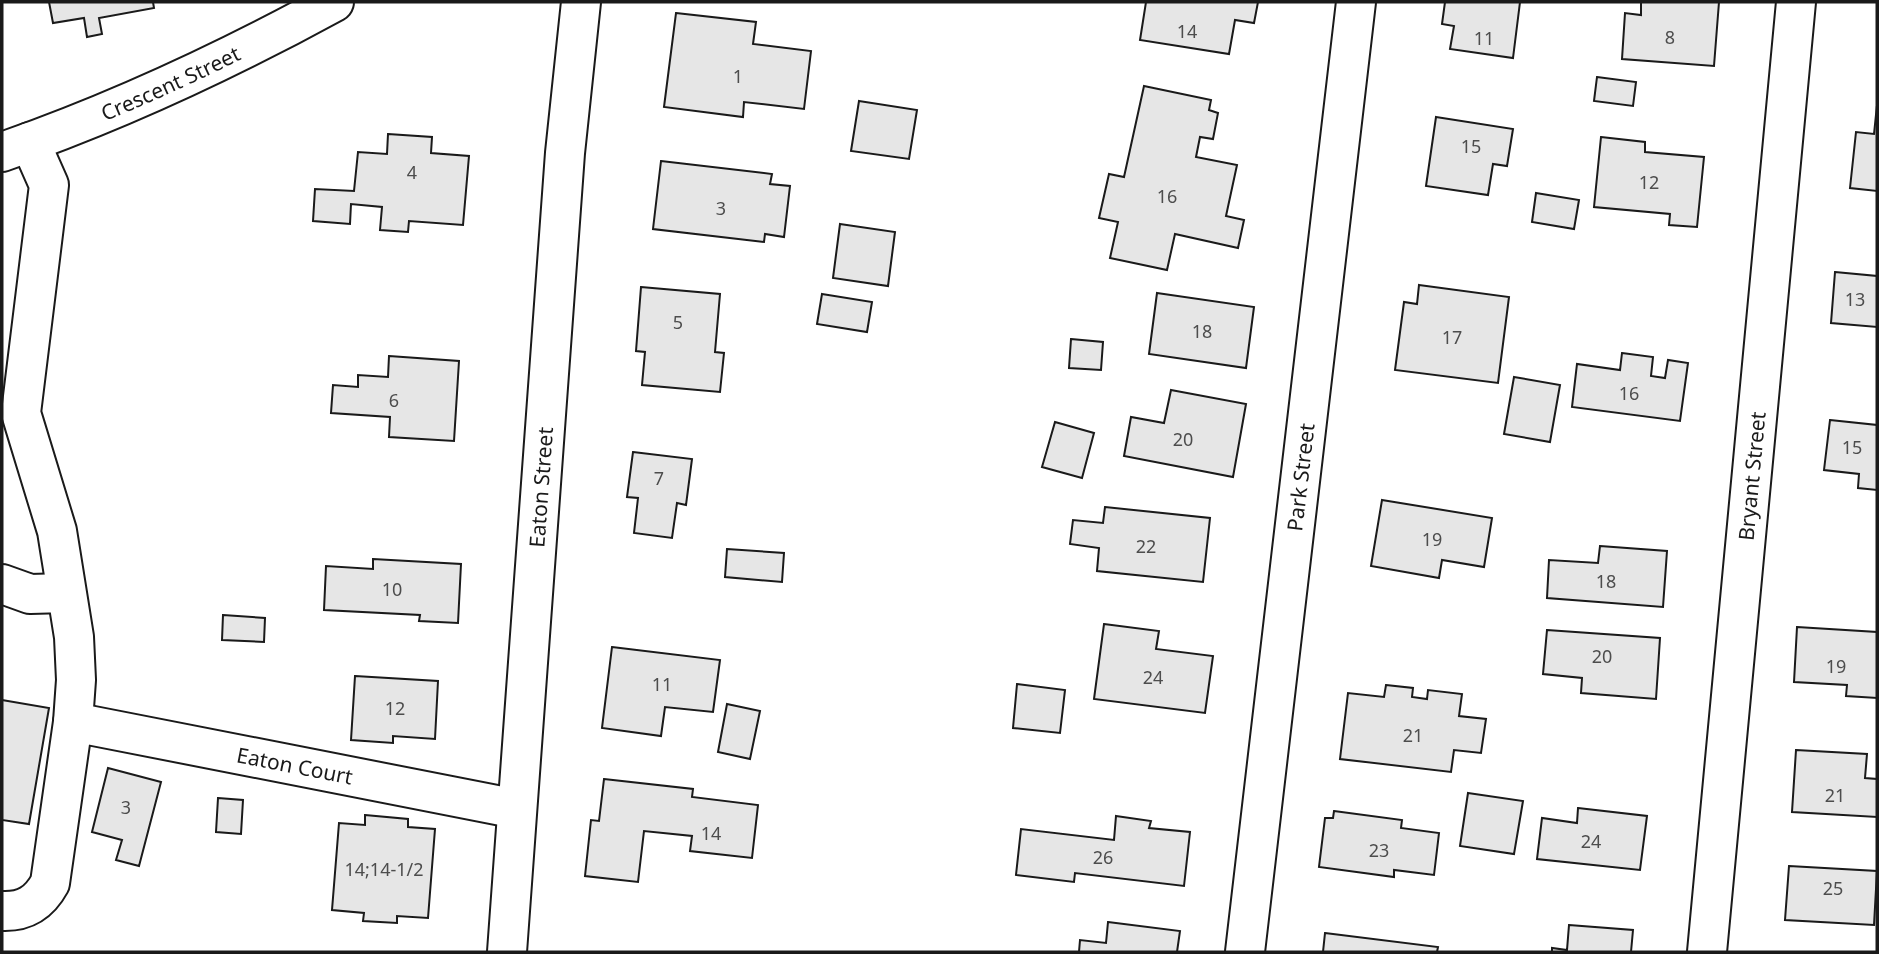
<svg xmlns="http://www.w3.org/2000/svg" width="1879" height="954" viewBox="0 0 1879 954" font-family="'Noto Sans',sans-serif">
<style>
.building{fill:#e6e6e6;stroke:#1a1a1a;stroke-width:2}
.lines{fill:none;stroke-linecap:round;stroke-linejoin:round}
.minor-casing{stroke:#1a1a1a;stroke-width:42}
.major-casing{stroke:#1a1a1a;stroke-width:42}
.minor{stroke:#fff;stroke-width:38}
.major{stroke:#fff;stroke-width:38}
.labels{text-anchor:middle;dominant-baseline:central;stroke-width:5;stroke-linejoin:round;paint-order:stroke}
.number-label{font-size:18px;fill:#4d4d4d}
.street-label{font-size:21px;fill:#1a1a1a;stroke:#fff}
</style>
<rect width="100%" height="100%" fill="#fff"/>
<g class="building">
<path d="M49 2H153L154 8 99 18 102 34 87 37 84 18 53 23Z"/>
<path d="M1146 2H1258L1254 23 1235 20 1229 54 1140 40Z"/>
<path d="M1445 2H1520L1513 58 1450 49 1454 26 1442 24Z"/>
<path d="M1641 2H1719L1714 66 1622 59 1625 13 1641 15Z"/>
<path d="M676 13 756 22 753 44 811 51 804 109 744 102 743 117 664 107Z"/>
<path d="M1597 77 1636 82 1633 106 1594 101Z"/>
<path d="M1144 86 1211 100 1209 110 1218 113 1213 139 1200 137 1196 157 1237 165 1226 216 1244 220 1238 248 1175 234 1167 270 1110 258 1118 222 1099 218 1109 174 1124 177Z"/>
<path d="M859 101 917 110 909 159 851 151Z"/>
<path d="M1877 105V191L1850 188 1856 132 1874 134Z"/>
<path d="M1436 117 1513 129 1507 166 1493 164 1488 195 1426 186Z"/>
<path d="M388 134 432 137 431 153 469 156 463 225 409 221 408 232 380 230 382 207 351 204 350 224 313 221 315 189 354 191 358 152 387 154Z"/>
<path d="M1601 137 1645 142V152L1704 157 1697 227 1669 225 1670 214 1594 207Z"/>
<path d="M661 161 772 174 770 184 790 186 784 237 765 234 764 242 653 229Z"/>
<path d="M1536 193 1579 200 1574 229 1532 222Z"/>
<path d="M840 224 895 232 888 286 833 278Z"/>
<path d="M1835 272 1877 276V327L1831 323Z"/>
<path d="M1419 285 1509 297 1498 383 1395 370 1404 302 1417 304Z"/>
<path d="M641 287 720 294 715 352 724 353 720 392 642 385 645 352 636 351Z"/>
<path d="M1157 293 1254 307 1246 368 1149 354Z"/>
<path d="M822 294 872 302 867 332 817 324Z"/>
<path d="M1071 339 1103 342 1101 370 1069 368Z"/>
<path d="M1622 353 1653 357 1651 376 1665 378 1668 360 1688 363 1680 421 1572 407 1577 364 1620 370Z"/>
<path d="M389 356 459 361 454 441 389 437 390 417 331 413 333 385 358 387V375L388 377Z"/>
<path d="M1514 377 1560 385 1550 442 1504 434Z"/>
<path d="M1171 390 1246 404 1233 477 1124 456 1131 417 1164 423Z"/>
<path d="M1830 420 1877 425V490L1858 488 1859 474 1824 470Z"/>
<path d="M1055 422 1094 433 1082 478 1042 467Z"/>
<path d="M633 452 692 459 686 505 677 503 672 538 634 533 638 498 627 497Z"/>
<path d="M1382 500 1492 518 1484 567 1442 560 1439 578 1371 566Z"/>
<path d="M1105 507 1210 518 1203 582 1097 571 1099 548 1070 544 1073 520 1103 523Z"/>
<path d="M1600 546 1667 551 1663 607 1547 598 1549 560 1598 563Z"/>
<path d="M727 549 784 553 782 582 725 577Z"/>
<path d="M373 559 461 564 458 623 419 621 420 615 324 610 326 566 373 569Z"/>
<path d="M223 615 265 618 264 642 222 640Z"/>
<path d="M1104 624 1159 631 1156 649 1213 656 1205 713 1094 699Z"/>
<path d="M1797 627 1877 632V698L1846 696 1847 685 1794 682Z"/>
<path d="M1547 630 1660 638 1656 699 1581 693 1582 678 1543 674Z"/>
<path d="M612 647 720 660 713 712 665 707 661 736 602 728Z"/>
<path d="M355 676 438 681 435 739 393 736V743L351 740Z"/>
<path d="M1017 684 1065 690 1060 733 1013 728Z"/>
<path d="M1386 685 1413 688 1412 697 1427 699 1428 690 1462 694 1459 716 1486 719 1481 753 1454 750 1451 772 1340 759 1348 693 1384 697Z"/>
<path d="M2 700 49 708 29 824 2 820Z"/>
<path d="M727 704 760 711 750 759 718 752Z"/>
<path d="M1796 750 1867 754 1865 778 1877 779V817L1792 812Z"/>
<path d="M108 768 161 782 139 866 116 860 122 840 92 832Z"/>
<path d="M604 779 693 789 692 797 758 805 752 858 690 851 692 836 644 831 638 882 585 876 591 820 599 821Z"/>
<path d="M1468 793 1523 801 1514 854 1460 846Z"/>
<path d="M218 798 243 800 241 834 216 832Z"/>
<path d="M1578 808 1647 816 1640 870 1537 859 1542 818 1577 823Z"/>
<path d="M1334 811 1402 820 1401 828 1439 833 1434 875 1394 870V877L1319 867 1325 818H1333Z"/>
<path d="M365 815 408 819V827L435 829 428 918 397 916V923L363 921 364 913 332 910 339 823 365 825Z"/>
<path d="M1116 816 1151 821 1149 828 1190 832 1184 886 1075 873 1074 882 1016 875 1021 829 1114 840Z"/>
<path d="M1789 866 1877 871 1874 925 1785 920Z"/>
<path d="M1108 922 1180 931 1177 952H1079L1080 940 1106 943Z"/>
<path d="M1569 925 1633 930 1631 952H1552V948L1567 950Z"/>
<path d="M1325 933 1438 947 1437 952H1323Z"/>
</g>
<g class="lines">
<defs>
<g id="minor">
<path d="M2 584 30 594 66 593"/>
<path id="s1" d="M73 722 517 809"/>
<path d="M2 911C25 912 39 903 50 883L73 722 76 680 74 637 57 531 21 413 49 185 30 142"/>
<path id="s2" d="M507 952 565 153 581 2"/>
<path id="s3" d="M1245 952 1356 2"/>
<path id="s4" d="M1707 952 1796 2"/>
</g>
<g id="major">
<path id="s5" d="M2 152C117 112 228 60 334 2"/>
</g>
</defs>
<use href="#minor" class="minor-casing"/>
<use href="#major" class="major-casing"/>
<use href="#minor" class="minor"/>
<use href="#major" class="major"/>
</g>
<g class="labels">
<g class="number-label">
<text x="1187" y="31">14</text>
<text x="1670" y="37">8</text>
<text x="1484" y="38">11</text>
<text x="738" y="76">1</text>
<text x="1471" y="146">15</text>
<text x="412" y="172">4</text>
<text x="1649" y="182">12</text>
<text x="1167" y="196">16</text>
<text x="721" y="208">3</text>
<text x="1855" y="299">13</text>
<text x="678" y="322">5</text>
<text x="1202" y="331">18</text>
<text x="1452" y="337">17</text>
<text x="1629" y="393">16</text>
<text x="394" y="400">6</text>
<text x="1183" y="439">20</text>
<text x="1852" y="447">15</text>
<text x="659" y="478">7</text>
<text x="1432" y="539">19</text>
<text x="1146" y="546">22</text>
<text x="1606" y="581">18</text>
<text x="392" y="589">10</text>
<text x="1602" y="656">20</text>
<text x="1836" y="666">19</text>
<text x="1153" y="677">24</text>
<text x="662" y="684">11</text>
<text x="395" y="708">12</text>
<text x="1413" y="735">21</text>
<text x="1835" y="795">21</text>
<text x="126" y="807">3</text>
<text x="711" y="833">14</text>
<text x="1591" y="841">24</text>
<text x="1379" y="850">23</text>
<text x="1103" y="857">26</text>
<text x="384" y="869">14;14-1/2</text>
<text x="1833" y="888">25</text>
</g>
<g class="street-label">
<text stroke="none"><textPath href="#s5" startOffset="182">Crescent Street</textPath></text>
<text stroke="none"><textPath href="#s3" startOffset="478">Park Street</textPath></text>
<text stroke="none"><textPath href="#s4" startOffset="478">Bryant Street</textPath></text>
<text stroke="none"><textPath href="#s2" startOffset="466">Eaton Street</textPath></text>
<text stroke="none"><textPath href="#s1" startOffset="226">Eaton Court</textPath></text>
</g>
</g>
<rect width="1879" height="954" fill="none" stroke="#1a1a1a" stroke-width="7"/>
</svg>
